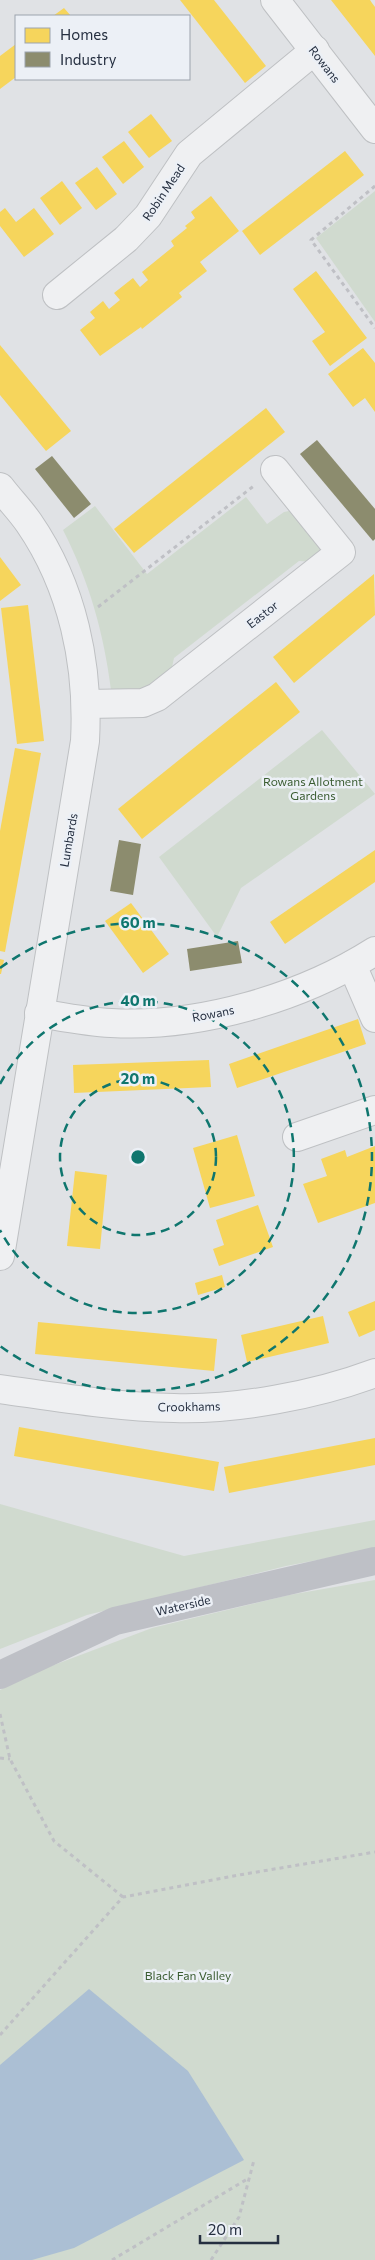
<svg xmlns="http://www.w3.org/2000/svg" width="375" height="2260" viewBox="0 0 375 2260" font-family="Commissioner,sans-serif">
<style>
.green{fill:#d0dacf}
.water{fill:#abbfd4}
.homes{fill:#f6d55c}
.industry{fill:#8c8c6e}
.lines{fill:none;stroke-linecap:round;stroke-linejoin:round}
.street-casing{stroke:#bec0c3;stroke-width:30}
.path{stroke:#bfc0c5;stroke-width:3;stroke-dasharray:4 4;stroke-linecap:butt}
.street{stroke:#eff0f2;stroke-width:28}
.secondary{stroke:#bec0c6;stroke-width:28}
.ring{fill:none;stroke:#0f766e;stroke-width:2.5;stroke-dasharray:9 6}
.labels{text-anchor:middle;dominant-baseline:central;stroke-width:5;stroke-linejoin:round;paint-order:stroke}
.street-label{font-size:12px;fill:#252f40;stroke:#ecf0f6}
.park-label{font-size:12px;fill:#3a5c31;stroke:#ecf0f6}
.centre{fill:#0f766e;stroke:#ecf0f6;stroke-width:2.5}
.ring-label{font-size:15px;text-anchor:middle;font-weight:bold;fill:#0f766e;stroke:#ecf0f6;stroke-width:5;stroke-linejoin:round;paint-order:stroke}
</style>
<rect width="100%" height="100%" fill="#e0e2e5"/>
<g class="green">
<path d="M375 191V322L316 238Z"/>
<path d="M246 497 267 524 284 512 294 510 322 547 321 554 314 562 299 561 174 658 170 676 126 696 111 690C104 633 89 581 63 530L95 506 147 574Z"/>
<path d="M322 730 375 794 241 888 217 937 159 857Z"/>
<path d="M0 1504 184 1556 375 1520V1549L286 1566 87 1615 0 1649Z"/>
<path d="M375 1580V2260H0V1690L46 1668 152 1628 289 1595Z"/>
</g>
<path class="water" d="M89 1989 188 2071 244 2160 74 2248 32 2260H0V2065Z"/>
<g class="homes">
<path d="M180 0H214L266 66 245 83Z"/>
<path d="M331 0H370L372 3 375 7V56Z"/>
<path d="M64 8 71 16H53Z"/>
<path d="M16 44V77L0 89V56Z"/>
<path d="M151 114 172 141 149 158 128 132Z"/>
<path d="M124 141 144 167 123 184 102 157Z"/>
<path d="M345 151 364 175 260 255 242 231Z"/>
<path d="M97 167 117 194 96 210 75 183Z"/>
<path d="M62 181 82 208 60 225 40 198Z"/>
<path d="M211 196 239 231 200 262 207 271 179 293 182 297 142 329 141 327 100 356 80 330 95 318 90 312 103 301 109 309 120 300 114 293 133 278 140 287 148 280 142 272 174 246 171 241 187 228 185 226 195 218 191 212Z"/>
<path d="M5 208 16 222 34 208 54 234 24 257 0 226V212Z"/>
<path d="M316 271 367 338 330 366 312 341 325 332 293 289Z"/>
<path d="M0 345 71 431 46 451 0 395Z"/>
<path d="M363 348 375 363V412L365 398 353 407 328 374Z"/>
<path d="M266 408 285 432 134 553 114 529Z"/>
<path d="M0 557 21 585 0 601Z"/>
<path d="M374 574 375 615 294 683 273 657Z"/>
<path d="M28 605 44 741 17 744 1 608Z"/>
<path d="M276 682 300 712 142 839 118 809Z"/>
<path d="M15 748 41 753 5 952 0 951V831Z"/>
<path d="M375 850V882L285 944 270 922Z"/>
<path d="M131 903 169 954 143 973 105 921Z"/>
<path d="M0 959 4 960 1 974H0Z"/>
<path d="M358 1019 366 1044 237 1088 229 1064Z"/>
<path d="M209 1060 211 1087 74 1093 73 1065Z"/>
<path d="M237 1135 255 1196 210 1208 193 1148Z"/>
<path d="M375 1146V1203L318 1223 303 1184 327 1176 321 1159 345 1150 347 1157Z"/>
<path d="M75 1171 107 1175 100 1249 67 1246Z"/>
<path d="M258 1205 273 1247 219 1266 213 1249 224 1245 216 1220Z"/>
<path d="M222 1275 225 1287 198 1295 195 1283Z"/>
<path d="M375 1301V1330L359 1337 348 1312Z"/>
<path d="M323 1316 329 1343 247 1362 241 1335Z"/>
<path d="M38 1322 217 1339 214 1371 35 1354Z"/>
<path d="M19 1427 219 1462 214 1491 14 1456Z"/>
<path d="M375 1438V1465L229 1493 224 1467Z"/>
</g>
<g class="industry">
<path d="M317 440 375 509V539L373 541 300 454Z"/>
<path d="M52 456 91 504 74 518 35 469Z"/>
<path d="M119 840 141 844 133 895 110 891Z"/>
<path d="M238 941 242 963 190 971 187 949Z"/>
</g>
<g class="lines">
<defs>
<g id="street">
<path d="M275 0 375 129"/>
<path d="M57 295 126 239 148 216 189 154 315 50"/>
<path d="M0 487C9 499 20 510 29 523 73 587 89 665 85 741L0 1256"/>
<path d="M87 704 143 703 157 697 341 552 275 470"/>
<path d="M352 965 375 1018"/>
<path d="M39 1013C63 1017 87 1022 111 1023 199 1028 301 998 375 951"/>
<path d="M297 1137 375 1110"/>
<path d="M0 1389C57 1397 115 1407 174 1408 237 1410 316 1395 375 1373"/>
</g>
</defs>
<use href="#street" class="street-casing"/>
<g class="path">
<path d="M375 186 311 240 375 328"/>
<path d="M98 607 255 485"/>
<path d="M0 1714 10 1759 54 1841 123 1897"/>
<path d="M0 1758 10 1759"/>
<path d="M0 2035 123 1897 239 1875 375 1852"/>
<path d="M112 2260 249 2178"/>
<path d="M211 2260 239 2217 254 2160"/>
</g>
<use href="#street" class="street"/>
<path class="secondary" d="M0 1675 115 1621 375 1561"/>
</g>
<g class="ring">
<circle cx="138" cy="1157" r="78"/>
<path d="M0 1084A156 156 0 1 1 0 1230"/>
<path d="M0 968A234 234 0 1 1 0 1346"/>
</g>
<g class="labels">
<g class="street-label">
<text transform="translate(325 64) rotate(52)">Rowans</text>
<text transform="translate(163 192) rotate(-56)">Robin Mead</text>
<text transform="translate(262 614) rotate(-38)">Eastor</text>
<text transform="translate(68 840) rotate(-80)">Lumbards</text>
<text transform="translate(213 1013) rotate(-11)">Rowans</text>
<text transform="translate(189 1406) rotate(-1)">Crookhams</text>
<text transform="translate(183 1605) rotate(-13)">Waterside</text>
</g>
<g class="park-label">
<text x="313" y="781">Rowans Allotment<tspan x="313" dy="14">Gardens</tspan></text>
<text x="188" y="1975">Black Fan Valley</text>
</g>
</g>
<circle cx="138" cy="1157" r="8" class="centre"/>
<g class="ring-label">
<text x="138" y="928">60 m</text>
<text x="138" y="1006">40 m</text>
<text x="138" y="1084">20 m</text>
</g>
<rect x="15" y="15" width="175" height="65" fill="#ecf0f6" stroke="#9ca3ad"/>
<rect x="25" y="28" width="25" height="15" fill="#f6d55c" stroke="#9ca3ad"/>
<text x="60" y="40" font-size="15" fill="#252f40">Homes</text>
<rect x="25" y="52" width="25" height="15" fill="#8c8c6e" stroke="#9ca3ad"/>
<text x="60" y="65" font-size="15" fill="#252f40">Industry</text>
<path d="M200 2235v8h78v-8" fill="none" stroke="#252f40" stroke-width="2.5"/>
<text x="208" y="2235" font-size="15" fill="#252f40" stroke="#ecf0f6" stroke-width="4" paint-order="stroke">20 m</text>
</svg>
